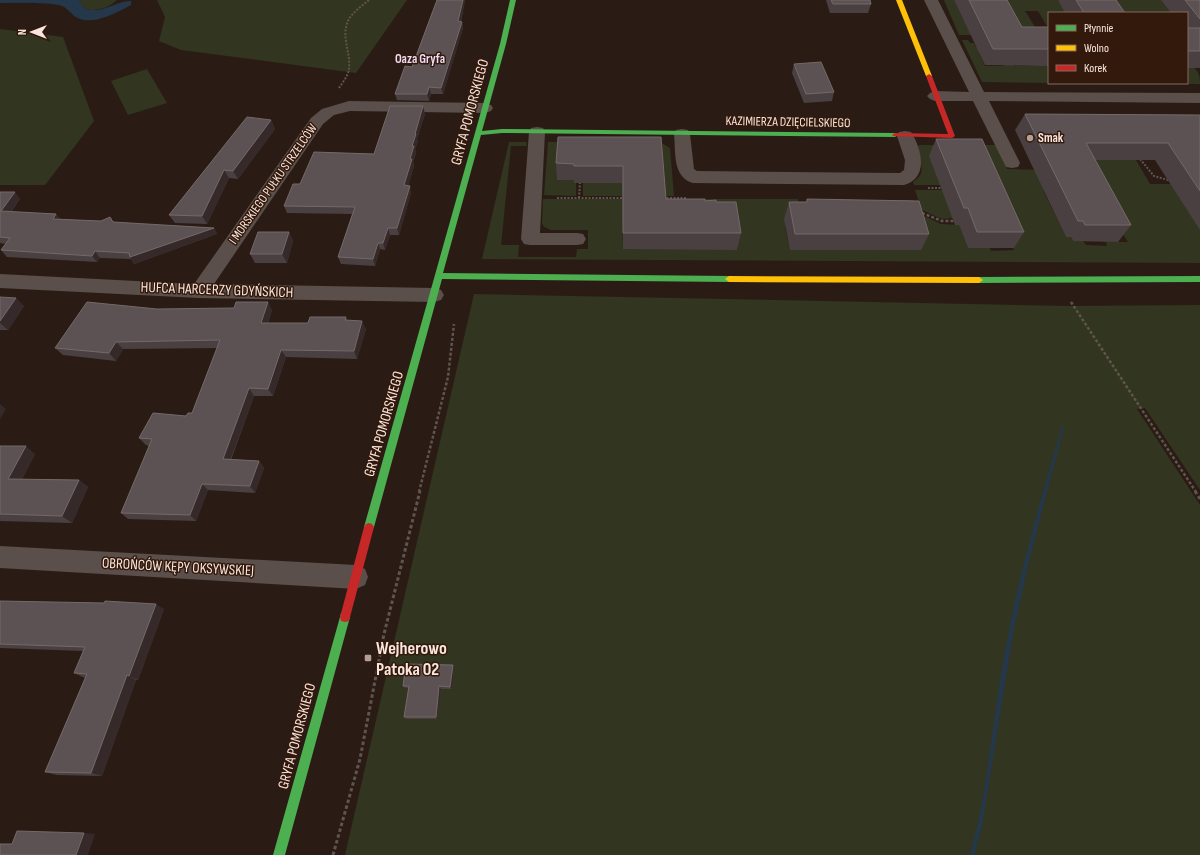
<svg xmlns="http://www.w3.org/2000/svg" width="1200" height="855" viewBox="0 0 1200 855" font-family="'Sofia Sans Condensed',sans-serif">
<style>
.green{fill:#32351f}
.water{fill:#25384b}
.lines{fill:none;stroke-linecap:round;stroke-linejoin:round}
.path-far2{stroke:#5f544f;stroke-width:2;stroke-dasharray:2 1.5;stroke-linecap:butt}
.path-far1{stroke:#5f544f;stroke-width:2.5;stroke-dasharray:3 2;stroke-linecap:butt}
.path{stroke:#5f544f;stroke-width:3;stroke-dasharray:3.5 2.5;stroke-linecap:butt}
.street{fill:#5a4f4a;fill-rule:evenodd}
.fast{fill:#4caf50;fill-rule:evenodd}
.slow{fill:#ffc107;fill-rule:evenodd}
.jam{fill:#c62828;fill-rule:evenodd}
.wall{fill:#4a4042}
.shaded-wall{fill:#352a29}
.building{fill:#5d5253;stroke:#756968}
.poi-dot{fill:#b19f98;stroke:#33190c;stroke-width:1.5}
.labels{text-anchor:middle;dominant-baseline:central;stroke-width:3;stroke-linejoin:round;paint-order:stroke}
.far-neighbourhood-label{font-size:13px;font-weight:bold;fill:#ecdcf6;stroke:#33190c}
.far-street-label{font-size:13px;fill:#f9e6de;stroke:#33190c}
.far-poi-label{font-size:13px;font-weight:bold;fill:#f9e6de;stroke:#33190c;text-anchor:start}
.street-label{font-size:15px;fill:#f9e6de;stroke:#33190c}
.near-poi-label{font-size:18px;font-weight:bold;fill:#f9e6de;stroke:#33190c;text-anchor:start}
</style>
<rect width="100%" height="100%" fill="#2a1c15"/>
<g class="green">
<path d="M79 0H117C109 8 94 13 84 8Z"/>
<path d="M157 0H407L356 73 181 50 159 41 165 17Z"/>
<path d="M944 0H954L964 21H968L975 35H959Z"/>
<path d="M991 0H1058L1066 13H1049V26H1047L1038 11H1025L1047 46 994 6Z"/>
<path d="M1095 0H1161L1171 13H1104Z"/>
<path d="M0 29 63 37 94 121 45 185H0Z"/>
<path d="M962 40H968L970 43H974L976 47H980L979 53 985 66H1003L1012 63 1014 66H1030L1043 64 1044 66H1049V83L982 82Z"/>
<path d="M1187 65C1198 69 1200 73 1200 84L1097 83H1187Z"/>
<path d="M147 69 167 103 128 115 111 81Z"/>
<path d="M509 142H526L527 146H511L501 245H519L518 257H576L577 249H588V230H551L544 227 542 223 543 199H643L622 226 623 249H697L721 247 722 250H737L738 247 733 218 699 199H798L802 219 785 227 790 250 845 247 846 250 905 248 906 250H921L920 248 861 216 857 200H913L918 213 941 224 959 225 968 248H990L991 251 1014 250 1010 239 940 185H914L913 182C933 169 911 158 919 145H997L1007 169 1039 170 1044 192 1066 237H1071L1073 241H1083L1086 245 1107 246 1106 242H1128L1073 156 1110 157 1112 160H1136L1150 184H1177L1200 229V263L482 259Z"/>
<path d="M548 142H660L670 148 674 196H633L632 183 557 165V173L569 180H574L576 183V196L544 195Z"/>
<path d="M623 180 626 196H583V183Z"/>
<path d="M915 190H942L954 218 942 219 922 210Z"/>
<path d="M474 294 1068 306 1200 305V490L1145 408 1137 409 1200 505V855H345Z"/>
</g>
<g class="water">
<path d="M0 0H79L84 8C101 16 116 0 131 1V5C118 12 91 27 76 17 70 13 66 6 59 5 40 2 19 3 0 3Z"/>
<path d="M1062 426 1064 427 1030 557 1013 633 982 826 974 855H970C988 791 992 723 1004 658 1017 580 1040 502 1062 426Z"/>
</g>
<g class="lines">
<g class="path-far2">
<path d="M339 88C343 82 348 76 349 69 351 52 340 35 349 19 353 12 362 6 369 0"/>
<path d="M1140 159 1154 176 1168 180"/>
<path d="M928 188H941"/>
<path d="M557 198H624"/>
<path d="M579 198 580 183"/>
<path d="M663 198H686"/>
<path d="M920 212 924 214"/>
</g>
<g class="path-far1">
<path d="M922 213 942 221H954"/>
<path d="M1071 302 1196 492"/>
<path d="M419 492 448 377 454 324"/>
</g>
<g class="path">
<path d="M1195 491 1200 499"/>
<path d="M333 855 360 759 384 634 420 491"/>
</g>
<g class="street">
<path d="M924 0H938L984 92 1200 93V103L989 101 1020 163 1018 167 1012 168 1006 167 973 101H935L930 99 927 96 930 93 935 91 969 92Z"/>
<path d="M349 101 485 103 491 105 493 108 491 111 485 113 350 111 334 115 323 124 214 284 434 288 441 290 444 295 441 300 434 302 199 298 0 288V274L194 284 311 118 322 109Z"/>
<path d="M537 127 543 128 545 132 540 233H577L583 234 586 239 583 244 577 245H530L524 244 521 239 529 132 531 128Z"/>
<path d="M682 129 688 130 690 134 694 169 697 171 900 173 904 170 905 160 897 136 899 132 905 131 911 132C922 149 929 178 904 185L693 183C672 177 676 152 674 134L676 130Z"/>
<path d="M0 546 356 565 365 569 368 577 365 585 356 589 0 568Z"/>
</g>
<g class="fast">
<path d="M510 0H516L506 44 482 131 502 129 895 133 898 135 895 137 502 133 481 135 443 273 729 276 733 279 729 282 442 279 374 527 372 530 369 531 366 530 364 527 500 44Z"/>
<path d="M1200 276V282L979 283 975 280 979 277Z"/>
<path d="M345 612 349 613 350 617 285 855H273L340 617 341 613Z"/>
</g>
<g class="slow">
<path d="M896 0H902L932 76 931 77 926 76Z"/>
<path d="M729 276 979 277 983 280 979 283 729 282 725 279Z"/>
</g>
<g class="jam">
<path d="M929 74 932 76 955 136 952 138 893 136 892 135 895 133 948 134 926 76Z"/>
<path d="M369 523 372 524 374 527 350 617 349 621 345 622 341 621 340 617 364 527 366 524Z"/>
</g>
</g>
<g class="wall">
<path d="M437 0H465L461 22H462L463 28 443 94H431L429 101 397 100 395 94 412 67Z"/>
<path d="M826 0H870L871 4 868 13H830Z"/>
<path d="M954 0H1007L1022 27H1049V66L985 65Z"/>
<path d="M1058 0H1116L1125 13H1065Z"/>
<path d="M1161 0H1200V68H1187V13H1171Z"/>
<path d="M794 64 834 92 832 101 804 103 792 73Z"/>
<path d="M425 114 417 139 418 141 415 149 416 153 413 162 414 166 408 186 411 193 399 235H390L385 250 380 249 375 266 341 264 338 257 352 214 287 213 284 206 300 184 374 154Z"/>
<path d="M1025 114 1200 115V230L1155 160H1095L1131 225 1118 242 1073 241 1071 237H1066L1015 130Z"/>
<path d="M271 120 275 129 238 179 229 178 207 224 175 223 169 215Z"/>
<path d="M661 137 666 199 705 201 716 202 741 233 737 250 623 249 622 183H574V180H557L556 163Z"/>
<path d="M936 139 1024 232 1014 248H968L959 225H955L929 156Z"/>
<path d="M0 192 20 199 11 212 56 214 60 219 214 228 217 234 134 264 131 259 100 258 97 262 7 257 1 250 6 244 0 243Z"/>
<path d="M807 199 929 234 921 250H790L784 219 789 202H806Z"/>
<path d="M289 232 293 241 287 263H255L250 254Z"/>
<path d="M0 297 24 306 8 330H0Z"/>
<path d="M157 309 272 310 268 323H308L346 317 347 320 366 329 357 359 286 357 273 396H254L231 460 259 461 264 468 255 493 208 490 196 521 128 519 121 513 149 446 146 445 139 438 192 413 217 348 123 349 116 361 63 355 55 348Z"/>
<path d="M0 446 35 454 22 479 79 480 88 487 72 523 0 521Z"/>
<path d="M0 601 164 609 138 680H136L102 776 57 775 45 772 85 678 74 673 83 651 0 648Z"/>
<path d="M453 665 454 667 452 689H441L437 719H406L404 717 409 688H405L403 686Z"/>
</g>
<g class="shaded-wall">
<path d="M463 0H465L459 28 458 21Z"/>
<path d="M462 22 463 28 443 94 441 88Z"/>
<path d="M429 87 431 94 429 101 427 94Z"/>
<path d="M423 106 425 114 417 139 418 141 415 149 416 153 413 162 414 166 406 192 404 185 410 159 415 134Z"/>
<path d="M271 120 275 129 238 179 233 171Z"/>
<path d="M224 170 229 178 207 224 202 216Z"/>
<path d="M410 186 411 193 399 235 397 228Z"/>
<path d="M15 192 20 199 6 218 1 211Z"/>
<path d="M56 214 61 221 53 219Z"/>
<path d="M214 228 217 234 134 264 130 257Z"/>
<path d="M388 228 390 235 385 250 383 243Z"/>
<path d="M289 232 293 241 287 263 282 254Z"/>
<path d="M378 243 380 249 375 266 373 259Z"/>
<path d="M95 251 100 258 97 262 92 256Z"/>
<path d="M16 298 24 306 8 330 0 323V321Z"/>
<path d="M268 302 272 310 265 331 261 323Z"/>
<path d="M362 321 366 329 357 359 354 351Z"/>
<path d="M116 342 123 349 116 361 109 353Z"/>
<path d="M281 350 286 357 273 396 268 389Z"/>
<path d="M249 388 254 396 228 466 223 459Z"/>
<path d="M0 404 6 409 0 419Z"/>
<path d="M26 446 35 454 18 486 8 479Z"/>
<path d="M259 461 264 468 255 493 250 486Z"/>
<path d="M79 480 88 487 72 523 62 516Z"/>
<path d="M202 484 208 490 196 521 190 515Z"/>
<path d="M156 604 164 609 138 680 129 676Z"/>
<path d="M453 665 454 667 452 689 450 687Z"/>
<path d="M127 675 136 680 102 776 91 773Z"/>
<path d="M439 686 441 689 437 719 436 717Z"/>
<path d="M84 833 95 834 88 855H76Z"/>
</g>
<g class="building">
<path d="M437 0H463L458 21 462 22 441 88 429 87 427 94H395L405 66 412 67Z"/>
<path d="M831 0H870L871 4H833Z"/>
<path d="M969 0H1007L1022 27H1049V49H993Z"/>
<path d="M1076 0H1116L1125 13H1084Z"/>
<path d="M1185 0H1200V19Z"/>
<rect x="1187" y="28" width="13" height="23"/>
<path d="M821 62 834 92 806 94 794 64Z"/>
<path d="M390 106H423L415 134H416L412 146H414L410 159H412L404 185 410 186 397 228H388L383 243H378L373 259 338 257 355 207 284 206 293 184H300L314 152 374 154Z"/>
<path d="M1025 114 1200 115V191L1168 143H1086L1131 225H1085L1083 221H1078Z"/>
<path d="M247 117 271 120 233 171 224 170 202 216 169 215Z"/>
<path d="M558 137H661L666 199H705V201L716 200V202H736L741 233H623V166H574V164L556 163Z"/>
<path d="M936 139H982L1024 232H977L968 208H964Z"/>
<path d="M0 192H15L1 211 56 214 53 219 101 221 110 217 113 222 214 228 130 257 129 253 95 251 92 256 1 250 10 238 0 237Z"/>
<path d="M807 199 919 201 929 234H795L789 202H807Z"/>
<path d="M258 232H289L282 254H250Z"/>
<path d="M0 297 16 298 0 321Z"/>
<path d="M87 302 157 309 234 308 236 302H268L261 323H308L310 317H346L345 320 362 321 354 351 281 350 268 389 249 388 223 459 259 461 250 486 202 484 190 515 121 513 152 439 139 438 153 413 186 416 188 413H192L220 340 116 342 109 353 55 348Z"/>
<path d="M0 446H26L8 479 79 480 62 516 0 514Z"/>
<path d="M0 601 104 603 105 601 156 604 129 676 127 675 91 773 45 772 87 674 74 673 85 647 0 644Z"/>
<path d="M406 664 453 665 450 687 439 686 436 717H404L409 686H403Z"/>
<path d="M17 831 84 833 76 855H0V844H12Z"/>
</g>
<g class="poi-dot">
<circle cx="1030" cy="138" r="4"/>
<rect x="364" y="654" width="8" height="8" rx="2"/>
</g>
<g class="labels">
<g class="far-neighbourhood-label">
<text x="420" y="59">Oaza Gryfa</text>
</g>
<g class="far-street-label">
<text transform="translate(788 122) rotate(1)">KAZIMIERZA DZIĘCIELSKIEGO</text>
<text transform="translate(273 184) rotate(-55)">I MORSKIEGO PUŁKU STRZELCÓW</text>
</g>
<g class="far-poi-label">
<text x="1038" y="138">Smak</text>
</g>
<g class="street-label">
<text transform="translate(470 112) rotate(-75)">GRYFA POMORSKIEGO</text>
<text transform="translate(217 290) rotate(2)">HUFCA HARCERZY GDYŃSKICH</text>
<text transform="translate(384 424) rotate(-74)">GRYFA POMORSKIEGO</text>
<text transform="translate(178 567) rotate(3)">OBROŃCÓW KĘPY OKSYWSKIEJ</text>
<text transform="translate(297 736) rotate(-75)">GRYFA POMORSKIEGO</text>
</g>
<g class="near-poi-label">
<text x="376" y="648">Wejherowo<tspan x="376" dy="21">Patoka 02</tspan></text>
</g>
</g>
<rect x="1048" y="12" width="140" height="72" fill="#33190c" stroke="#826b60"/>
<rect x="1056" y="25" width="20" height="6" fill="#4caf50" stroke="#826b60"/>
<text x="1084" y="32" font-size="12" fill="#f9e6de">Płynnie</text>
<rect x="1056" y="45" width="20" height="6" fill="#ffc107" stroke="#826b60"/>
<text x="1084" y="52" font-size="12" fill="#f9e6de">Wolno</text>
<rect x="1056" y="65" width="20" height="6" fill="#c62828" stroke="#826b60"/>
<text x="1084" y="72" font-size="12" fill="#f9e6de">Korek</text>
<g transform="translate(32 32) rotate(270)" stroke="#33190c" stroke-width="3" paint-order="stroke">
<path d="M0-3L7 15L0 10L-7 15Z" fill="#f9e6de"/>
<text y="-6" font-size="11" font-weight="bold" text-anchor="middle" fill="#f9e6de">N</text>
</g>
</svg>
